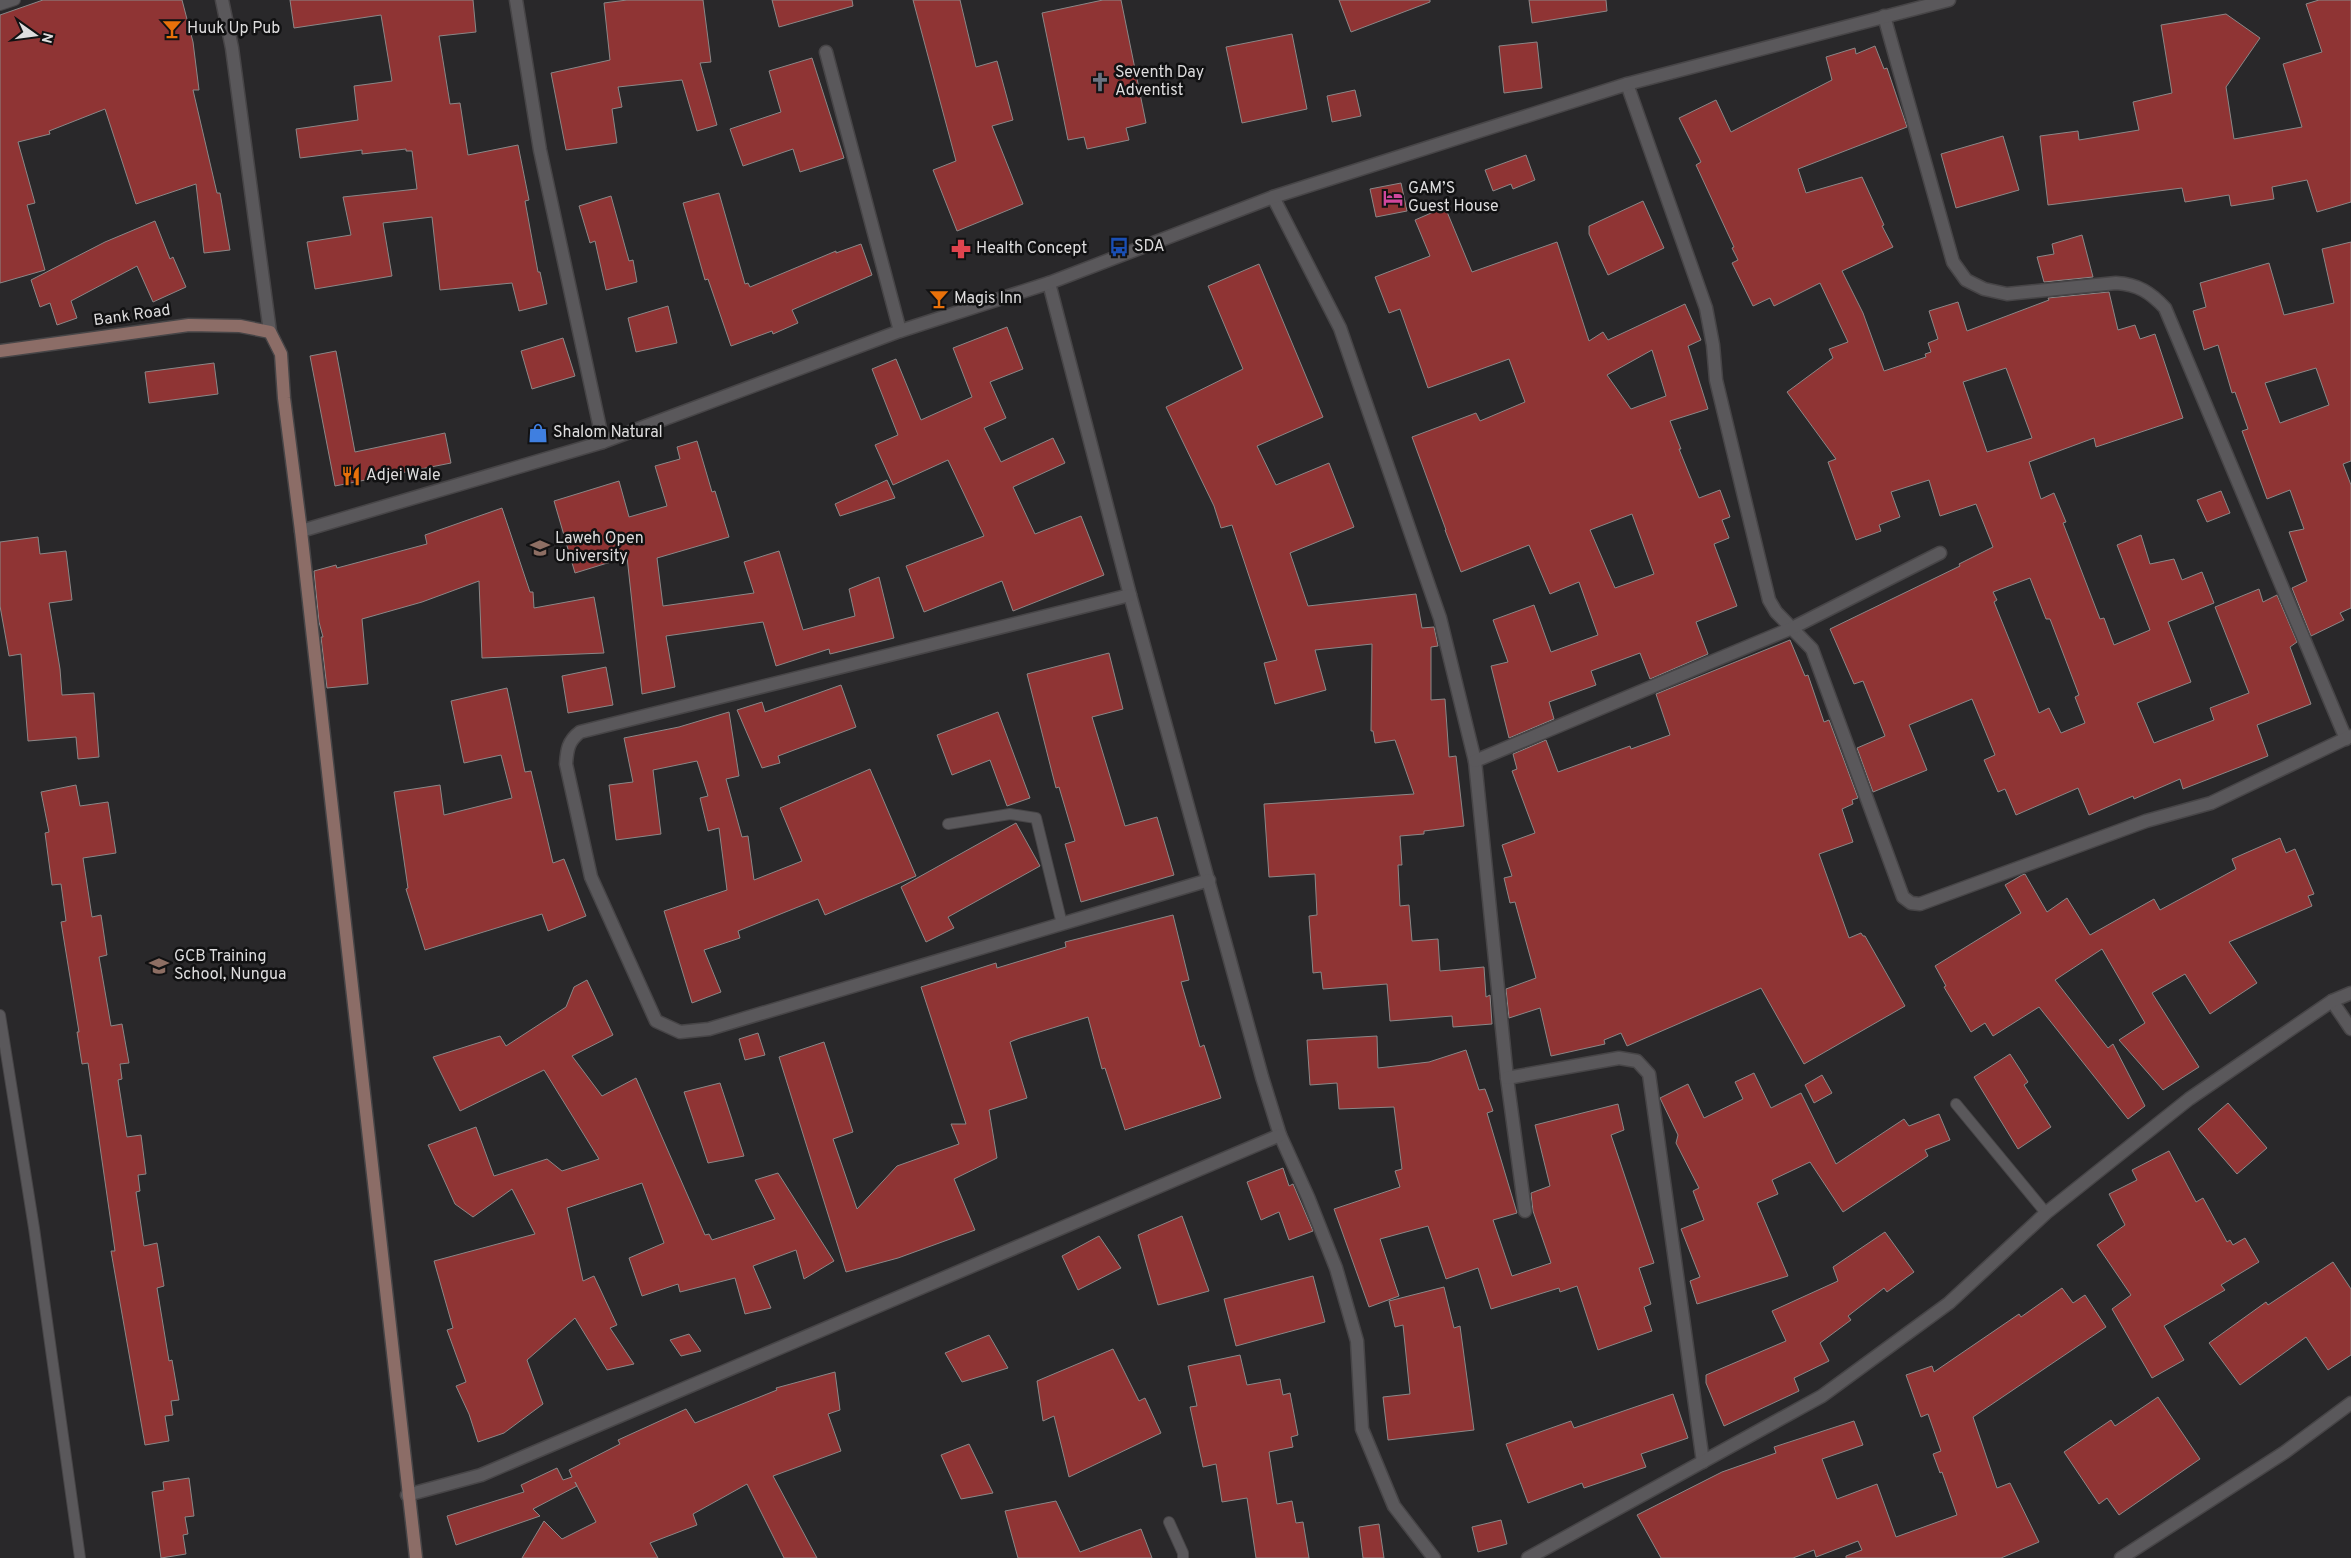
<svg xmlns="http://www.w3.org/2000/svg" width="2351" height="1558" viewBox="0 0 2351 1558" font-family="Overpass,sans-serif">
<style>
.building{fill:#8f3434;stroke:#8b8787;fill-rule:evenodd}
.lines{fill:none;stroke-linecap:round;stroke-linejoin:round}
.lane-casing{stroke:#474547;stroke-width:12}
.street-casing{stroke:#474547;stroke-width:15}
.secondary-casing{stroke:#474547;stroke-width:15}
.lane{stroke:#5a585b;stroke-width:10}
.street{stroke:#5a585b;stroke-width:12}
.secondary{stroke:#8c6d67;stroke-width:12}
.labels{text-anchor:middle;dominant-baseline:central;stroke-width:5;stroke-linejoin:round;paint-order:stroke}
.poi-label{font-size:16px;fill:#deddde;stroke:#111112;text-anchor:start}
.street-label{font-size:16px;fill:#deddde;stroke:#111112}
</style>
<rect width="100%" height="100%" fill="#29282a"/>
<g class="building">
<path d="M43 0H182L193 42 199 90H193L217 193H220L230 250 204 253 196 184 136 204 105 109 49 131 50 134 18 142 35 203 27 205 45 270 0 283V15Z"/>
<path d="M290 0H473L476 32 439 36 450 104 460 103 468 155 518 145 529 200 525 201 538 272H540L547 304 519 311 512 283 440 290 432 217 383 223 392 276 315 289 307 242 351 235 343 197 417 189 412 151H406V149L362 154V150L300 158 296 129 358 120 354 86 392 81 381 15 294 28Z"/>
<path d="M627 0H703L711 62 700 63 717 125 697 131 682 80 618 87 622 107 612 109 617 143 566 150 551 73 610 60 604 3Z"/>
<path d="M772 0H852L853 6 779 27Z"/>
<path d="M913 0H960L976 67 997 61 1013 120 992 126 1023 204 957 231 933 170 956 161Z"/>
<path d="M1103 0H1121L1146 123 1126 128 1129 140 1087 149 1084 137 1068 140 1042 13Z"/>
<path d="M1339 0H1430V2L1351 32Z"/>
<path d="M1529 0H1606L1607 11 1532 23Z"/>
<path d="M2319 0H2351V202L2317 212 2307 180 2272 187 2274 199 2231 206 2229 195 2185 202 2182 188 2048 205 2040 136 2078 131 2079 140 2139 130 2133 102 2172 93 2161 25 2226 14 2260 38 2226 87 2234 139 2302 127 2283 64 2322 52 2306 4Z"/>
<path d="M1292 34 1307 109 1242 123 1226 47Z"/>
<path d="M1537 42 1542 88 1504 93 1499 46Z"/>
<path d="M1875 46 1884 69 1887 68 1907 127 1798 169 1806 193 1862 177 1884 225 1882 226 1893 247 1842 271 1863 313 1884 371 1926 357 1925 354 1931 352 1928 343 1938 339 1929 311 1958 302 1967 331 2049 300 2048 298 2109 292 2118 330 2135 325 2140 339 2155 334 2183 418 2096 447 2094 438 2029 462 2041 499 2054 493 2066 522 2063 523 2100 619 2104 618 2114 645 2150 630 2117 545 2141 535 2150 564 2174 559 2182 580 2202 572 2214 603 2168 622 2191 682 2137 703 2154 743 2214 720 2210 708 2249 693 2215 607 2259 589 2263 602 2277 595 2297 642 2290 647 2311 704 2257 725 2268 756 2183 789 2180 779 2134 799 2133 796 2089 815 2078 788 2016 815 2005 789 1998 792 1984 760 1995 755 1972 699 1909 725 1927 770 1873 792 1857 748 1885 736 1863 681 1854 684 1830 629 1960 566 1959 564 1993 547 1976 504 1940 516 1929 480 1891 492 1900 517 1879 525 1881 531 1856 540 1828 462 1836 459 1787 392 1833 358 1829 349 1848 342 1820 283 1774 306 1770 298 1753 306 1732 263 1738 260 1732 248 1734 247 1696 165 1701 162 1679 118 1716 100 1731 132 1832 80 1826 57 1855 48 1856 54ZM2006 368 2032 438 1987 452 1963 382ZM2030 578 2046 619H2050L2079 695 2075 697 2085 723 2061 733 2049 708 2039 713 1994 602 1997 600 1993 592Z"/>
<path d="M812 58 844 158 800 172 793 149 743 166 730 129 781 112 769 71Z"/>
<path d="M1355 90 1361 116 1332 122 1327 96Z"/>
<path d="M2003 136 2019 190 1956 208 1941 154Z"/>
<path d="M1526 155 1535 180 1513 189 1511 184 1493 191 1485 170Z"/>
<path d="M1401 183 1407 211 1376 217 1370 189Z"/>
<path d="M719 193 745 284 748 283 750 287 836 251V253L861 244 872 275 792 310 798 323 773 334 772 331 731 346 708 279 705 280 683 203Z"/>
<path d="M611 196 629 261 633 260 637 282 606 290 595 241 590 243 579 206Z"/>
<path d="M1643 201 1664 248 1608 275 1589 234V226Z"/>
<path d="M1445 207 1472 272 1557 242 1589 341 1603 332 1608 340 1685 304 1701 340 1688 346 1708 409 1670 421 1681 449H1679L1699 498 1720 490 1730 517 1722 520 1729 538 1714 544 1737 606 1696 622 1708 654 1650 679 1640 653 1591 671 1596 685 1549 702 1554 719 1509 738 1491 666 1508 662 1493 620 1534 605 1551 652 1598 635 1579 582 1550 594 1529 545 1461 572 1445 530H1446L1412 437 1476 413 1480 421 1525 402 1509 359 1428 388 1400 309 1389 313 1375 277 1430 256 1415 220ZM1652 350 1666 396 1631 409 1607 375ZM1632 514 1654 574 1615 588 1590 530Z"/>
<path d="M155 221 170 259 173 257 186 287 153 302 137 266 71 301 77 318 57 325 50 303 40 307 31 280 105 242Z"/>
<path d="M2082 235 2093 277 2044 282 2037 257 2054 254 2052 244Z"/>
<path d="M2351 242V461L2343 464 2351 485V608L2340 613 2344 620 2311 636 2292 588 2307 581 2289 532 2304 529 2290 490 2267 499 2242 431 2248 429 2235 392 2232 393 2218 345 2204 350 2193 311 2206 307 2200 283 2269 263 2284 315 2334 303 2322 249ZM2316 368 2329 405 2280 423 2265 383Z"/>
<path d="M1259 264 1323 417 1257 446 1276 485 1329 463 1354 527 1290 553 1308 606 1416 594 1422 628 1434 627 1438 646 1431 647V700L1445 699 1449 757 1456 756 1464 826 1424 831V834L1400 836 1402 865H1398L1400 906 1409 905 1412 941 1438 939 1440 971 1484 967 1486 997 1490 995 1492 1024 1453 1027 1452 1016 1390 1021 1387 984 1323 989 1321 972 1313 973 1309 916 1317 915 1315 874 1269 877 1264 804 1414 794 1395 740 1375 743 1373 731H1371L1372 644 1315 650 1326 690 1275 704 1264 663 1277 660 1232 525 1221 528 1214 506 1166 407 1243 369 1208 286Z"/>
<path d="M668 306 677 343 636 352 628 318Z"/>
<path d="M1007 327 1023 369 990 382 1006 418 984 428 1001 462 1053 438 1065 463 1013 487 1035 534 1081 516 1104 575 1013 611 1002 581 924 612 906 566 984 536 948 460 893 485 875 445 898 435 872 369 896 359 921 420 972 397 953 348Z"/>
<path d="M563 338 575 376 532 389 521 351Z"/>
<path d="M336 351 355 452 445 433 451 463 335 486 310 356Z"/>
<path d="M214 363 218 394 149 403 145 372Z"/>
<path d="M697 441 712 492 715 491 729 537 657 558 663 606 754 593 744 562 779 551 803 630 855 616 849 589 879 577 894 638 830 654 829 649 776 666 763 622 666 636 675 687 642 694 627 557 575 573 554 501 619 481 629 517 667 506 655 466 680 459 677 447Z"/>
<path d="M887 480 895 498 840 516 835 504Z"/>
<path d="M2221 491 2230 513 2207 522 2197 500Z"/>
<path d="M502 508 530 592H533L534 608 594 597 604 653 482 658 479 581 422 602 362 619 368 684 327 688 321 637H323L319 622 314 571 336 565 337 568 427 544 425 535Z"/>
<path d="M38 537 40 554 66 551 72 600 49 603 60 669 62 695 94 693 99 757 78 759 76 737 28 741 21 654 9 656 0 606V542Z"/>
<path d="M1790 640 1805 676 1808 675 1824 722 1829 720 1858 798 1852 800 1853 804 1842 809 1853 842 1819 854 1849 938 1861 933 1863 936H1865L1905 1006 1804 1064 1761 988 1627 1046 1621 1033 1604 1040 1605 1044 1551 1056 1540 1008 1509 1018 1506 989 1536 978 1515 902 1510 903 1504 878 1512 876 1502 845 1535 833 1512 771 1517 769 1513 754 1546 740 1558 772 1630 746 1631 749 1670 735 1656 694Z"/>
<path d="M1109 653 1123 709 1092 717 1125 826 1157 817 1174 875 1081 902 1065 844 1075 841 1059 787 1056 788 1027 674Z"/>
<path d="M606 667 613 705 568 713 562 676Z"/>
<path d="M841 685 856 727 778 756 780 763 762 768 737 710 762 702 765 712Z"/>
<path d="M507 688 525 772 531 771 553 863 564 859 586 916 548 931 542 914 425 950 406 889 408 888 394 792 440 785 444 815 512 798 501 755 464 763 451 701Z"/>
<path d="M729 712 739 776 726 779 742 837 748 836 754 880 802 861 780 808 870 769 916 876 825 915 818 899 738 931 740 938 704 950 721 992 692 1003 664 911 727 890 719 828 708 831 700 798 708 796 697 761 653 770 661 834 616 840 609 785 633 782 624 738 679 727Z"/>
<path d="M998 712 1030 798 1007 806 990 760 952 775 937 735Z"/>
<path d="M76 785 80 806 108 802 116 853 83 858 92 917 101 915 107 955 99 957 111 1026 122 1024 129 1063 120 1064 122 1079 118 1080 127 1137 141 1135 146 1174 138 1175 140 1191 136 1192 144 1246 157 1243 164 1286 157 1288 169 1361 172 1360 179 1400 171 1401 173 1415 165 1416 169 1441 145 1445 111 1251H115L88 1063 82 1064 77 1032H79L61 922 66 921 61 884 52 885 45 833 49 832 41 792Z"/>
<path d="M1016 823 1040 866 948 917 954 928 926 942 901 887Z"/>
<path d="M2280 838 2286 853 2295 849 2314 894 2308 896 2312 906 2229 942 2257 983 2210 1014 2185 974 2152 993 2199 1067 2163 1090 2119 1040 2145 1023 2102 949 2055 980 2108 1048 2113 1044 2145 1106 2128 1119 2039 1007 1993 1036 1985 1023 1971 1032 1944 987 1946 986 1935 966 2021 913 2005 885 2022 875 2025 874 2047 912 2067 898 2090 935 2154 899 2160 910 2236 869 2232 859Z"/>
<path d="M1173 915 1189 980 1181 982 1200 1047 1204 1045 1221 1098 1125 1130 1105 1068 1102 1069 1088 1017 1020 1038 1010 1042 1027 1098 989 1110 997 1158 954 1179 975 1230 898 1258 846 1272 779 1057 824 1042 853 1132 833 1139 857 1209 897 1166 959 1144 951 1124H966L921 987 996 963 997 968 1066 947 1065 942Z"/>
<path d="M587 980 613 1035 572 1056 602 1096 636 1078 705 1235 709 1234 712 1240 775 1219 755 1180 778 1173 834 1261 804 1279 796 1250 753 1266 771 1308 745 1314 735 1278 680 1292 678 1284 642 1296 629 1258 664 1243 642 1183 567 1208 583 1281 594 1276 617 1325 610 1328 634 1364 607 1370 575 1318 527 1360 543 1404 504 1433 478 1442 469 1414 456 1386 466 1382 447 1330 453 1328 434 1261 535 1234 512 1189 473 1217 455 1204 428 1145 476 1127 494 1176 547 1159 562 1171 599 1159 544 1070 460 1111 433 1057 500 1036 506 1046 566 1007 574 987Z"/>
<path d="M758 1033 765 1055 745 1060 739 1039Z"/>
<path d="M1377 1036 1378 1068 1429 1062 1466 1050 1479 1090 1485 1089 1493 1111 1487 1113 1517 1213 1493 1220 1512 1276 1551 1263 1533 1211 1531 1193 1550 1186 1535 1125 1618 1104 1624 1130 1611 1135 1654 1263 1639 1268 1651 1304 1644 1307 1652 1331 1598 1350 1577 1286 1560 1292 1559 1288 1491 1309 1478 1268 1446 1279 1428 1226 1380 1239 1399 1296 1369 1307 1334 1209 1400 1187 1395 1171 1402 1169 1394 1107 1339 1109 1337 1083 1310 1085 1307 1040Z"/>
<path d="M2010 1054 2028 1082 2024 1085 2051 1127 2018 1149 1974 1077Z"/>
<path d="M1754 1073 1771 1108 1801 1093 1836 1164 1904 1119 1909 1126 1939 1114 1950 1140 1925 1150 1928 1156 1843 1212 1810 1162 1772 1180 1778 1194 1757 1203 1788 1276 1697 1304 1690 1281 1700 1277 1681 1229 1704 1220 1693 1191 1699 1188 1676 1143 1678 1135 1660 1098 1688 1084 1704 1118 1743 1099 1735 1082Z"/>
<path d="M1822 1075 1832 1093 1814 1103 1805 1085Z"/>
<path d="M720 1083 744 1156 708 1163 684 1092Z"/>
<path d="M2228 1103 2267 1148 2237 1174 2198 1129Z"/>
<path d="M2169 1151 2196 1202 2203 1198 2227 1242 2230 1240 2233 1245 2245 1238 2259 1262 2221 1285 2225 1290 2164 1326 2184 1360 2152 1378 2112 1309 2131 1295 2097 1245 2125 1225 2109 1194 2137 1180 2132 1170Z"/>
<path d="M1283 1168 1289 1186 1293 1184 1313 1231 1289 1240 1279 1212 1261 1220 1247 1182Z"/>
<path d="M1182 1216 1209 1291 1158 1305 1138 1235Z"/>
<path d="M1885 1232 1914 1272 1887 1292 1884 1288 1848 1316 1851 1320 1820 1343 1829 1361 1794 1378 1799 1391 1724 1426 1706 1383V1375L1786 1341 1772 1311 1838 1281 1833 1267Z"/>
<path d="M1099 1236 1121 1268 1078 1290 1062 1256Z"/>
<path d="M2333 1262 2351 1289V1355L2328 1370 2306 1337 2240 1385 2209 1343 2266 1302 2268 1305Z"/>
<path d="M1313 1276 1325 1322 1236 1346 1224 1299Z"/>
<path d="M1444 1287 1454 1328 1460 1326 1474 1430 1388 1440 1383 1397 1410 1394 1403 1325 1395 1327 1389 1301Z"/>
<path d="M2062 1288 2073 1303 2085 1295 2106 1327 1973 1417 1997 1488 2010 1483 2039 1542 2001 1558H1846V1556L1862 1550 1858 1541 1816 1557 1814 1550 1793 1558H1661L1637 1515 1722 1472 1776 1453 1774 1447 1854 1421 1863 1445 1822 1459 1837 1499 1877 1484 1896 1537 1957 1515 1942 1472 1940 1473 1933 1454 1941 1451 1928 1414 1921 1417 1906 1375 1932 1366 1934 1372 2019 1314 2021 1317Z"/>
<path d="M689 1334 701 1351 681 1356 670 1340Z"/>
<path d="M989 1335 1008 1368 962 1382 945 1353Z"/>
<path d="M1113 1349 1139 1401 1145 1398 1161 1433 1069 1477 1054 1416 1043 1421 1037 1381Z"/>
<path d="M1240 1355 1247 1385 1280 1379 1283 1395 1290 1393 1298 1435 1291 1437 1293 1447 1269 1452 1277 1504 1292 1501 1296 1523 1303 1522 1309 1558H1256L1247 1498 1222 1502 1216 1464 1203 1467 1190 1407 1197 1406 1188 1366Z"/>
<path d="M835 1372 840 1410 828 1414 841 1451 773 1476 817 1558H784L747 1484 693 1514 697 1525 650 1543 658 1558H522L544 1521 562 1539 596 1522 575 1482 577 1486 533 1509 540 1516 456 1545 447 1516 524 1492 521 1485 557 1468 563 1480 572 1477 569 1470 620 1444 618 1440 686 1409 695 1423 777 1390 776 1388Z"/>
<path d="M1673 1394 1688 1438 1641 1454 1646 1467 1584 1488 1582 1483 1528 1503 1506 1444 1571 1421 1574 1428Z"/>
<path d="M2158 1397 2200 1459 2119 1515 2107 1498 2099 1504 2064 1452 2111 1420 2115 1426Z"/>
<path d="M969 1444 993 1493 961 1499 941 1455Z"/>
<path d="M189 1478 194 1516 185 1517 188 1534 183 1535 186 1554 161 1558 152 1492 164 1490 163 1482Z"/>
<path d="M1056 1501 1080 1552 1141 1529 1152 1558H1018L1005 1511Z"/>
<path d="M1501 1520 1507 1544 1478 1552 1472 1527Z"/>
<path d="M1379 1524 1384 1558H1363L1359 1527Z"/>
</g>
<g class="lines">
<defs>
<g id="lane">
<path d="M0 5 15 0"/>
<path d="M948 824 1010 814 1036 818 1062 924"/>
<path d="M0 1015 34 1228 80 1558"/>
<path d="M1956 1104 2046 1213"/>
<path d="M1169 1522 1183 1553V1558"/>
</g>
<g id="street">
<path d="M222 0 232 48 270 332"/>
<path d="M516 0 540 150 603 442"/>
<path d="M1884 16 1953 262 1966 280 1984 289 2007 294 2116 283C2138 284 2151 293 2165 308L2346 739"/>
<path d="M826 52 900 331"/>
<path d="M1627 84 1706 308 1713 345 1716 380 1769 600 1776 612 1812 649 1903 897 1911 903 1920 904 2146 821 2211 803 2351 736"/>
<path d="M1273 197 1340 328 1440 618 1475 761 1507 1078 1525 1211"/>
<path d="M1049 283 1130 595 1262 1077 1280 1135 1308 1197 1336 1268 1357 1341 1362 1429 1394 1506 1434 1558"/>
<path d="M301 531 603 442 900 331 1049 283 1273 197 1627 84 1949 0"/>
<path d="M1130 595 580 732C568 741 567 750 566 764L591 877 656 1021 680 1032 709 1029 1209 880"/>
<path d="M1475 761 1792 628 1940 553"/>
<path d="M2332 1001 2351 1029"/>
<path d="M1507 1078 1619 1058 1637 1061 1649 1074 1703 1462"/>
<path d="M407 1495 481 1475 1280 1135"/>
<path d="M1528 1558 1822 1396 1949 1303 2046 1213 2189 1099 2332 1001 2351 993"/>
<path d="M2121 1558 2285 1452 2351 1403"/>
</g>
<path id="secondary" d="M0 351 189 325 240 326 270 332 281 354 284 398 301 531 416 1558"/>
</defs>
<use href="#lane" class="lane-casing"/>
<use href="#street" class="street-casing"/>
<use href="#secondary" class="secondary-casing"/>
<use href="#lane" class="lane"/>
<use href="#street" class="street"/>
<use href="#secondary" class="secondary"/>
</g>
<defs>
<symbol id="bar-bare" viewBox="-9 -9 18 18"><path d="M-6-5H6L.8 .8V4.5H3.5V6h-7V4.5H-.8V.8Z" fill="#e8710a" stroke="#111112" stroke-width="2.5" paint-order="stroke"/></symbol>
<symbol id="church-bare" viewBox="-9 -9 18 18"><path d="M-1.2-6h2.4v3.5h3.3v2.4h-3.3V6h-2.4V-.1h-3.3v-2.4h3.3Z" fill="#6b7280" stroke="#111112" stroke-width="2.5" paint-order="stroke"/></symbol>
<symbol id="hotel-bare" viewBox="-9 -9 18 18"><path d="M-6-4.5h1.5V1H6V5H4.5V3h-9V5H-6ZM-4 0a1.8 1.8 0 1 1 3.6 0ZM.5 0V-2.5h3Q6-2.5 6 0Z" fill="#d1479c" stroke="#111112" stroke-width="2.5" paint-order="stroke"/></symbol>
<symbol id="bus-bare" viewBox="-9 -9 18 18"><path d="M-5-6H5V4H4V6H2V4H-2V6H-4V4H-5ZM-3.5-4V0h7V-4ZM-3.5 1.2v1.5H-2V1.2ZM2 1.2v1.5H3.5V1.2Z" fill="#1a4fb4" stroke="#111112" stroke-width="2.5" paint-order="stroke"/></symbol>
<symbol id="pharmacy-bare" viewBox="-9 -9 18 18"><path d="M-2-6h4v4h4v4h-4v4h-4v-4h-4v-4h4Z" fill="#e0444e" stroke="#111112" stroke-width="2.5" paint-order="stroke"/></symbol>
<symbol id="shop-bare" viewBox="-9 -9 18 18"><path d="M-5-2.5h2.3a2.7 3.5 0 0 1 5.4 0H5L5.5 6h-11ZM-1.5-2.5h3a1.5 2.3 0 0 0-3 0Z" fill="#3f7fe0" stroke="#111112" stroke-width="2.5" paint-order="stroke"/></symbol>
<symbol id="restaurant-bare" viewBox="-9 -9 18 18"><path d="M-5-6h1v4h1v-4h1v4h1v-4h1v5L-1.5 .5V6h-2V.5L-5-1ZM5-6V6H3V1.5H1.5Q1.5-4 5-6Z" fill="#e8710a" stroke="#111112" stroke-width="2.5" paint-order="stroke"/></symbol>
<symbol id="university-bare" viewBox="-9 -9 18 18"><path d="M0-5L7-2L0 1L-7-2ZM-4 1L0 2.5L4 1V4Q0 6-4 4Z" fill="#8d6e63" stroke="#111112" stroke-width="2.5" paint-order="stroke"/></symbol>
<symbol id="school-bare" viewBox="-9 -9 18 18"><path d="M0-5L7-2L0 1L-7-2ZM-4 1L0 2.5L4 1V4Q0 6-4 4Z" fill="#8d6e63" stroke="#111112" stroke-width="2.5" paint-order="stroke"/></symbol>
</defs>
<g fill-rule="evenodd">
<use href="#bar-bare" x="158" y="15" width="28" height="28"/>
<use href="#church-bare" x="1086" y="68" width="28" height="28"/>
<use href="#hotel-bare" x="1379" y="184" width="28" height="28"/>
<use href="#bus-bare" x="1105" y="233" width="28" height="28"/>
<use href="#pharmacy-bare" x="947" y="235" width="28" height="28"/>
<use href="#bar-bare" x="925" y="285" width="28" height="28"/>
<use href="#shop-bare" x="524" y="419" width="28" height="28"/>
<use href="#restaurant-bare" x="337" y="462" width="28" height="28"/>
<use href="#university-bare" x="526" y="534" width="28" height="28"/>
<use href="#school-bare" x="145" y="952" width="28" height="28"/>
</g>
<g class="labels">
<g class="poi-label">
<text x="187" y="29">Huuk Up Pub</text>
<text x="1115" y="73">Seventh Day<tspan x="1115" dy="18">Adventist</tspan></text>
<text x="1408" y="189">GAM’S<tspan x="1408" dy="18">Guest House</tspan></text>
<text x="1134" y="247">SDA</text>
<text x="976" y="249">Health Concept</text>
<text x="954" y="299">Magis Inn</text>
<text x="553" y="433">Shalom Natural</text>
<text x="366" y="476">Adjei Wale</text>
<text x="555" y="539">Laweh Open<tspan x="555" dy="18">University</tspan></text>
<text x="174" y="957">GCB Training<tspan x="174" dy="18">School, Nungua</tspan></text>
</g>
<g class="street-label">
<text transform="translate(132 316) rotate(-8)">Bank Road</text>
</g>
</g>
<g transform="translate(35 35) rotate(104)" stroke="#111112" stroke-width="4" paint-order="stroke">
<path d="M0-4L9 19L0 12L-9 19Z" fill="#deddde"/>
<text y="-8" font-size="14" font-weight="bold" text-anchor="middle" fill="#deddde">N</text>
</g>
</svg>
